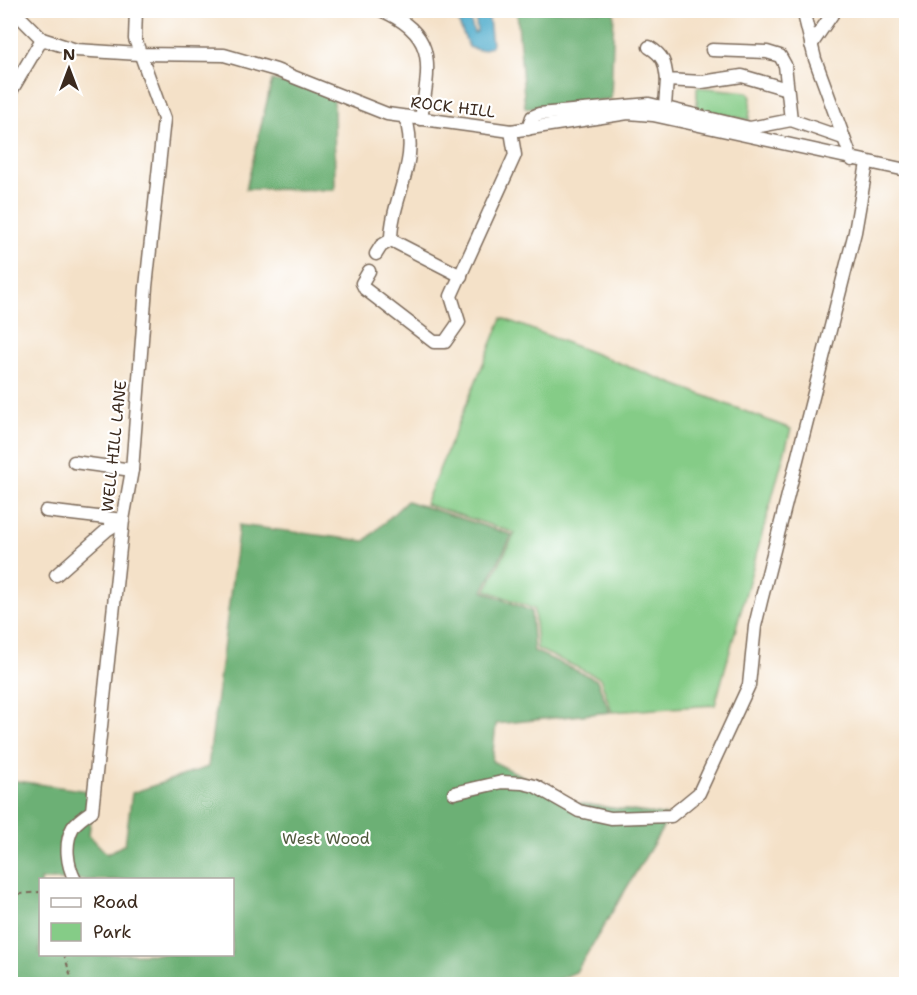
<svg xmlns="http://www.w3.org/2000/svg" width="917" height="995" viewBox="0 0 917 995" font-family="'Shantell Sans',sans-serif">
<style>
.green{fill:#85cc87;stroke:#607b52;stroke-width:1.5}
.forest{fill:#6cb074;stroke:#546d49;stroke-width:1.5;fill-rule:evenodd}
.water{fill:#4dabcb;stroke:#446a74;stroke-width:1.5}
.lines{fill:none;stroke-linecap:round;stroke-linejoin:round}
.minor-casing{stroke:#7c6a5a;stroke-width:15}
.path{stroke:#7c6a5a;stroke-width:2;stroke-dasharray:4.5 4.5;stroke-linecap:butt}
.minor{stroke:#fff;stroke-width:12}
.labels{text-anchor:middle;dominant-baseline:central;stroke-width:4.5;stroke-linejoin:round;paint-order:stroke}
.street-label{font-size:16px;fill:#3b2a1e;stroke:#fff}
.park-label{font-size:16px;fill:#515b3e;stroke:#fff}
</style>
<rect width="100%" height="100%" fill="#fff"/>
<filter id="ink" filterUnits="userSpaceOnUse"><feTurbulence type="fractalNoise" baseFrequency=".0167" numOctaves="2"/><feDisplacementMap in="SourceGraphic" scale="12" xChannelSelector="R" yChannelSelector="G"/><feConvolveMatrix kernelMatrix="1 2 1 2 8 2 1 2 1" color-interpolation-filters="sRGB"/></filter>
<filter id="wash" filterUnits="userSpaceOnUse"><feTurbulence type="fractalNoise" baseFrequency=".008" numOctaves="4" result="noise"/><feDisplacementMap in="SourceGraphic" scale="24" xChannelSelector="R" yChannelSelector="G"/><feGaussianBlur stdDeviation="1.35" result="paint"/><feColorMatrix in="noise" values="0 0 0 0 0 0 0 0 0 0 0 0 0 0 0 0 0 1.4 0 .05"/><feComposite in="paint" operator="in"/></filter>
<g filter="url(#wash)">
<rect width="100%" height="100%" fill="#f4e1c8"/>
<g class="green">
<path d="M697 87 748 92 751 97 749 120 697 109Z"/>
<path d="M502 318 791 429 715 705 612 712 600 678 537 649 534 609 486 590 515 533 425 504Z"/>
</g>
<g class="forest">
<path d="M517 11H614L611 99 525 108Z"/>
<path d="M272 80 334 96 335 190 246 189Z"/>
<path d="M407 501 512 535 483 591 531 611 534 651 597 680 610 712 496 724 492 761 576 803 670 816 576 972 548 984H11V780L94 792 89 835 107 854 125 844 132 793 208 767 239 525 365 541ZM40 880H232V954H40Z"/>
</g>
<path class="water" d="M460 11H468L474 33 477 32 475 11H488L492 45C484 51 479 51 469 47L459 24Z"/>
</g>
<g filter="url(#ink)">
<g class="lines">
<defs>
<g id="minor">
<path d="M13 10 42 39 76 50 139 54 224 55 276 70 387 114 511 131 628 113 653 115 906 170"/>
<path d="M381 10C439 35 429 66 421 119"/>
<path d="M803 10 815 59 852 160"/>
<path d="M811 45 835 10"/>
<path d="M649 47C664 56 665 63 667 80L702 82 742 76 787 89"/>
<path d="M712 50 767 52 780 56 785 65 791 120"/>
<path d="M10 93 42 39"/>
<path d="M665 106 667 80"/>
<path d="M528 129 532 117 539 114 649 104 750 128 791 120 843 138"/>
<path d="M391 240C391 198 421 160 405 117"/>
<path d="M376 254 381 246 391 240 461 276"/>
<path d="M369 271 362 283 365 289 434 342H445L459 322 451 296 515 155 511 131"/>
<path d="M74 462 132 470"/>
<path d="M46 511 123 520"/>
<path d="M56 575 107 530 123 520"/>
<path d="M454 793 502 782 522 783 535 786 579 811 611 818 671 816 699 793 749 685 755 626 761 601 855 232 867 163"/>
<path d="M75 880C67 865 64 843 73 827 77 821 86 815 92 811L123 520 132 470 146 287 164 119 135 39 136 10"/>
</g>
</defs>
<use href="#minor" class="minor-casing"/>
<g class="path">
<path d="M10 895 40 892"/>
<path d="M64 954 73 984"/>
</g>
<use href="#minor" class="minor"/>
</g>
</g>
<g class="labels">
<g class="street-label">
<text transform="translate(453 107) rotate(7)">ROCK HILL</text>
<text transform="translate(114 446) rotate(-84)">WELL HILL LANE</text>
</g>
<g class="park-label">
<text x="326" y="838">West Wood</text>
</g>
</g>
<rect width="917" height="995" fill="none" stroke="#fff" stroke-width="36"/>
<rect x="39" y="878" width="195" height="78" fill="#ffffff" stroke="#b1aaa5" stroke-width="1.5"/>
<rect x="51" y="898" width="30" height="9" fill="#ffffff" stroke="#b1aaa5" stroke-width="1.5"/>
<text x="93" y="908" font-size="18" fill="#3b2a1e">Road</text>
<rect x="51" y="923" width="30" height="18" fill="#85cc87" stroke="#b1aaa5" stroke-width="1.5"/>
<text x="93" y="938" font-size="18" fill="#3b2a1e">Park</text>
<g transform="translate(69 69)" stroke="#ffffff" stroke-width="4.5" paint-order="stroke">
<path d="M0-4.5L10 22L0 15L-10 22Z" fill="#3b2a1e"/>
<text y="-9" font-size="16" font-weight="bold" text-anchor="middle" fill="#3b2a1e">N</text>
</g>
</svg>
